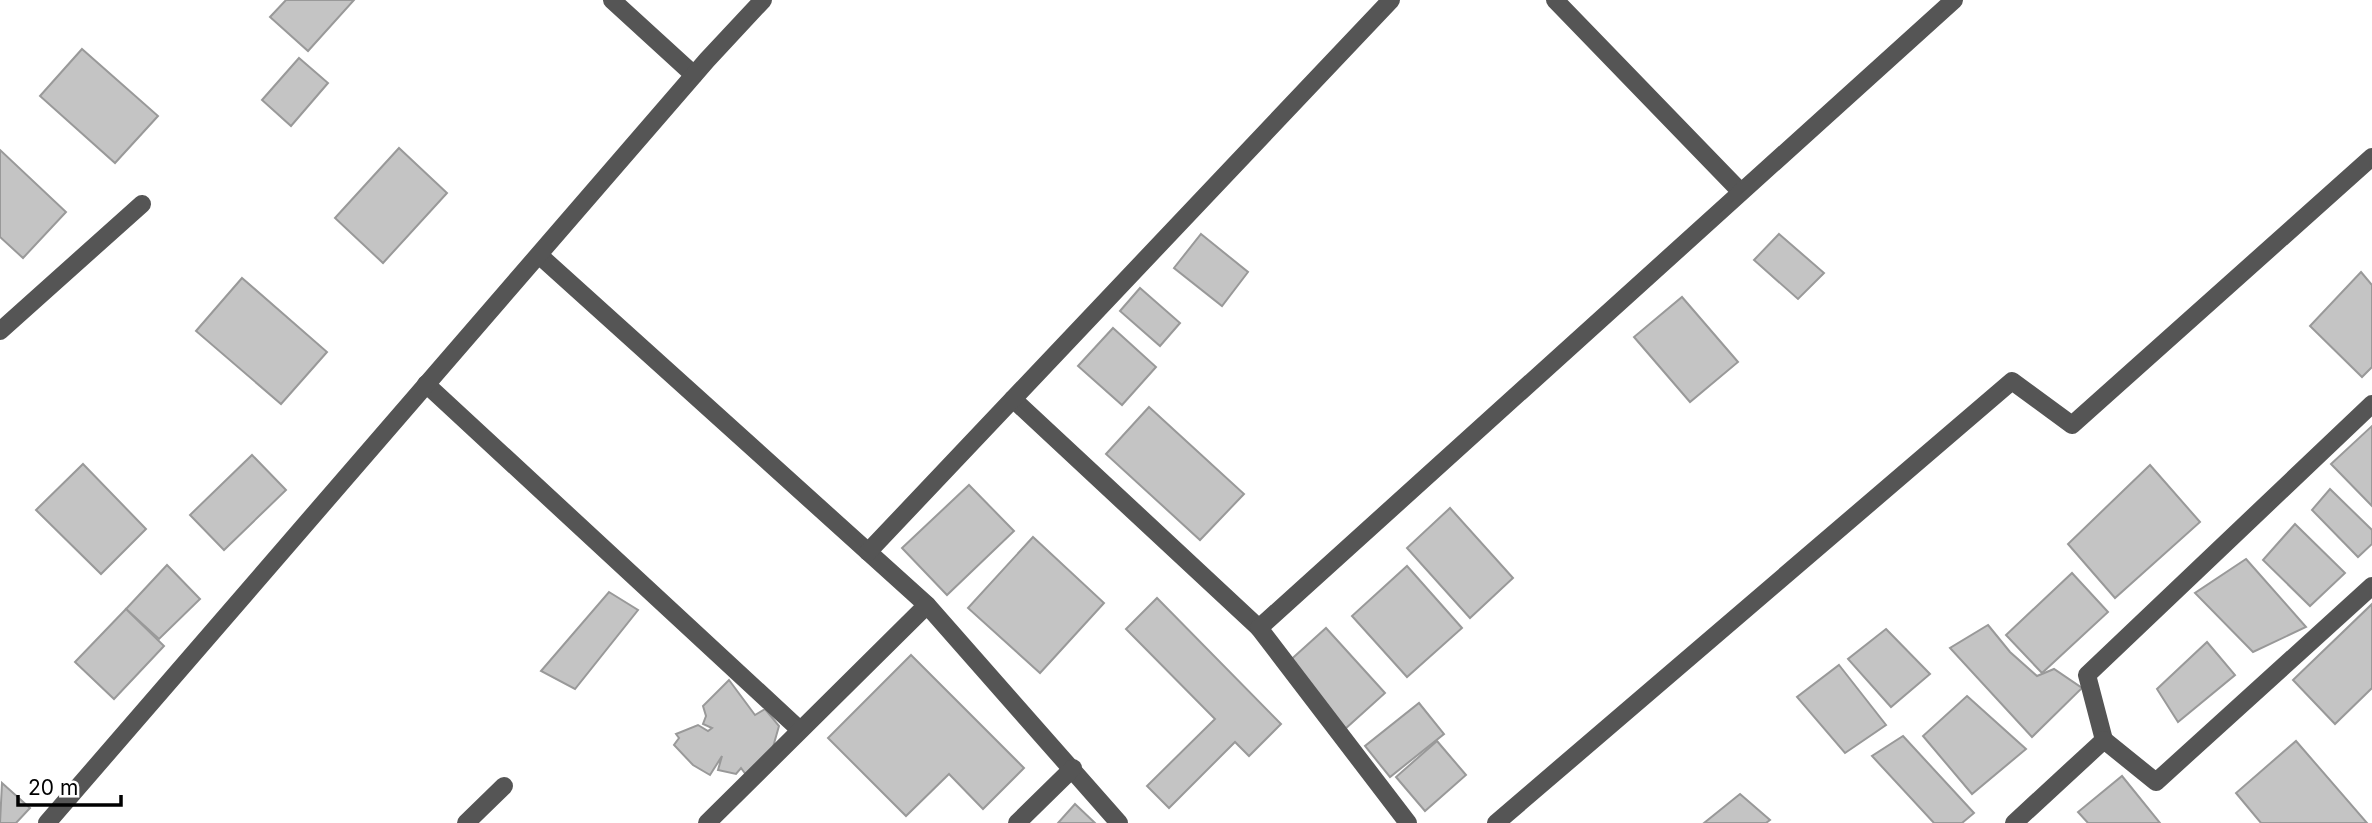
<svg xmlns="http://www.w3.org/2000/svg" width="2372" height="823" viewBox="0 0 2372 823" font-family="Inter,sans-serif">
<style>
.building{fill:#c4c4c4;stroke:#999;stroke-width:2}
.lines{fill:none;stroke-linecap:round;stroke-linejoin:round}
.minor{stroke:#555;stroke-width:18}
</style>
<rect width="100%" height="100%" fill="#fff"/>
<g class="building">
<path d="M286 0H354L308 51 270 17Z"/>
<path d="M82 49 158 116 115 163 40 96Z"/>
<path d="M299 58 328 83 291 126 262 100Z"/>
<path d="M399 148 447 193 383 263 335 218Z"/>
<path d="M0 150 66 212 23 258 0 237Z"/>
<path d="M1201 234 1248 272 1222 306 1174 268Z"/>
<path d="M1779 234 1824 273 1798 299 1754 260Z"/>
<path d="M2361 272 2372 285V367L2362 377 2310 326Z"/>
<path d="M242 278 327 352 281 404 196 331Z"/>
<path d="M1140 288 1180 323 1160 346 1120 311Z"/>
<path d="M1682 297 1738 362 1690 402 1634 337Z"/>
<path d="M1113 328 1156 367 1122 405 1078 366Z"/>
<path d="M1149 407 1244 494 1200 540 1106 454Z"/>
<path d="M2372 426V506L2331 464Z"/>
<path d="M252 455 286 490 224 550 190 515Z"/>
<path d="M83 464 146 529 101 574 36 510Z"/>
<path d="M2150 465 2200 522 2115 598 2068 544Z"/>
<path d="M969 485 1014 531 947 595 902 548Z"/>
<path d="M2330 489 2372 530V544L2358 557 2312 510Z"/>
<path d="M1450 508 1513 578 1470 618 1407 548Z"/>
<path d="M2295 524 2345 573 2310 606 2263 560Z"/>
<path d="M1033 537 1104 603 1040 673 968 608Z"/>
<path d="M2246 559 2306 627 2253 652 2195 593Z"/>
<path d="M167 565 200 599 159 639 126 609Z"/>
<path d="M1407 566 1462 628 1407 677 1352 616Z"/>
<path d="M2072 573 2108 612 2042 673 2006 635Z"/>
<path d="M609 592 638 610 575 689 541 671Z"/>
<path d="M1157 598 1281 724 1249 756 1235 742 1169 808 1147 786 1215 719 1126 629Z"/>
<path d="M2372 604V688L2335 724 2293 680Z"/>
<path d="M126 609 164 646 114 699 75 662Z"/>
<path d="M1988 625 2010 652 2037 676 2054 669 2082 688 2032 737 1950 648Z"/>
<path d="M1326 628 1385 693 1345 729 1286 664Z"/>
<path d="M1886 629 1930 674 1891 707 1848 659Z"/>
<path d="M2207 642 2235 675 2178 722 2157 689Z"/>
<path d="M911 655 1024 768 983 809 949 774 906 816 828 738Z"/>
<path d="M1839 665 1886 725 1845 753 1797 697Z"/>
<path d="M729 680 755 715 765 709 779 726 771 754 747 776 741 768 736 774 718 770 722 756 710 775 693 765 674 745 679 738 676 734 698 725 708 731 712 728 703 724 706 716 703 706Z"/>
<path d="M1967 696 2026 749 1972 794 1923 736Z"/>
<path d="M1419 703 1444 734 1390 777 1365 746Z"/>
<path d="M1903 736 1974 813 1962 823H1934L1872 756Z"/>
<path d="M1437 741 1466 775 1425 811 1396 777Z"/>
<path d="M2296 741 2367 823H2261L2236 793Z"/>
<path d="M2122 776 2160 823H2088L2078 812Z"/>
<path d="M2 783 30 808 16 823H0Z"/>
<path d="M1740 794 1770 820 1766 823H1704Z"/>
<path d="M1075 804 1095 823H1058Z"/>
</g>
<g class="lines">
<g class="minor">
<path d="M612 0 694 75"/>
<path d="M1555 0 1740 191"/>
<path d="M539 255 927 605"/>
<path d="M0 331 142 204"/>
<path d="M426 384 800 730"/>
<path d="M1013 399 1259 628"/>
<path d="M868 552 1391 0"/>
<path d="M2104 740 2087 675 2372 404"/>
<path d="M47 823 707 60 763 0"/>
<path d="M466 823 504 786"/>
<path d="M707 823 927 605 1119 823"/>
<path d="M1017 823 1073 768"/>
<path d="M1408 823 1259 628 1954 0"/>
<path d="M1496 823 2012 381 2072 425 2372 157"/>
<path d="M2014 823 2104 740 2156 782 2372 586"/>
</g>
</g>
<path d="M18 795v10h103v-10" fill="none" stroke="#000000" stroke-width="3.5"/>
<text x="28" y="795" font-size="21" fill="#000000" stroke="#ffffff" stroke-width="5" paint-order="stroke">20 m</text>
</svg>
